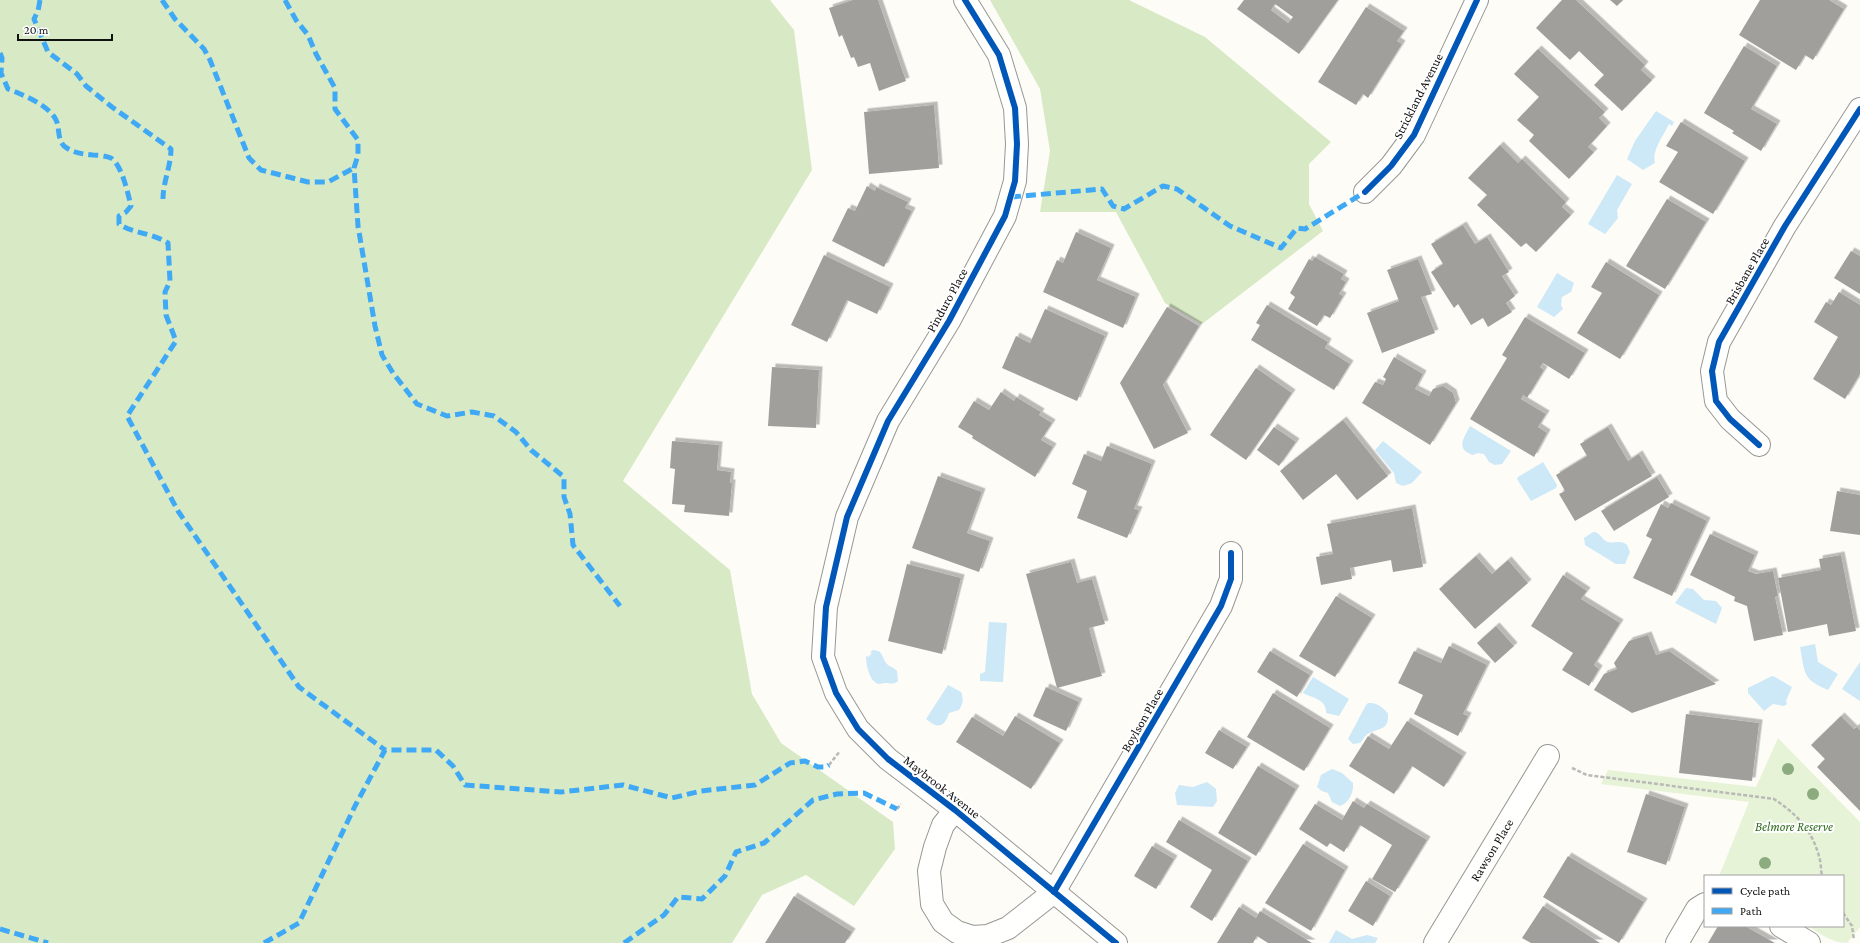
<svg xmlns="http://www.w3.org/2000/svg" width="1860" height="943" viewBox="0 0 1860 943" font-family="'Crimson Pro',serif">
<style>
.green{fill:#e7f3d7}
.forest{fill:#d8eac5}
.water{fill:#cde8f7}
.building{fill:#a19f9c;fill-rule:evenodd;filter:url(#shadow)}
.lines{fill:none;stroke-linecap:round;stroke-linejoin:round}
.minor-casing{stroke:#979795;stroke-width:24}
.path{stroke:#b9b9b8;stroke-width:2.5;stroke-dasharray:4 2;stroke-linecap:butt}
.minor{stroke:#fffffe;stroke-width:22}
.quiet{stroke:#3fa9f5;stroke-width:5;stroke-dasharray:10 5;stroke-linecap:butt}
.cycleway-casing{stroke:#fff;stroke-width:8}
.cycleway{stroke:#0057b8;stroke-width:6}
.tree{fill:#8cac80}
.labels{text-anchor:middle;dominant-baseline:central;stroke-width:4;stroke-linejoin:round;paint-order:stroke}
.street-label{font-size:13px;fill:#111;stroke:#fff}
.park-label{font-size:13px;font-style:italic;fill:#2f6b1f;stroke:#fff}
</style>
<defs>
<filter id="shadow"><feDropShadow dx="3.5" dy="-3.5" stdDeviation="0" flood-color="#0004"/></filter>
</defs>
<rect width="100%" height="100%" fill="#fdfcf7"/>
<path class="green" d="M1778 738 1860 822V927L1847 943C1832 943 1821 934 1808 926H1843V876H1719L1749 802 1601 784 1608 770 1756 787Z"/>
<g class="forest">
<path d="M0 0H770L794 30 812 170 623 481 730 570 752 694 781 743 893 822 895 849 854 906 806 875 762 895 732 943H0Z"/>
<path d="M990 0H1129L1205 37 1331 142 1309 164V204L1323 231 1202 324 1165 303 1116 212H1040L1050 151 1040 89Z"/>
</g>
<g class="water">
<path d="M1656 111 1674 122 1672 126 1669 124C1663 137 1652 149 1655 163L1643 170 1627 159 1635 141Z"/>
<path d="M1617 175 1632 184 1617 210 1618 218 1605 234 1588 224Z"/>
<path d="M1557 273 1574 283 1571 292 1562 297 1561 305 1563 309 1554 317 1537 307Z"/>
<path d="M1470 426 1511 451 1502 464 1495 465 1489 462 1484 454 1478 453 1473 455C1455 449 1464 438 1470 426Z"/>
<path d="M1383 441 1422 472 1412 483 1403 486 1396 483 1394 473 1375 450Z"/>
<path d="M1543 462 1557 485 1556 488 1531 501 1517 479 1518 477Z"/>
<path d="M1593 532C1601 532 1601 540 1608 542 1616 544 1620 539 1627 545L1630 552 1625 564H1616L1585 545 1584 538Z"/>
<path d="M1686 588 1693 589 1704 600 1716 601 1722 608 1716 624 1675 603Z"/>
<path d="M989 622 1007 623 1003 682 980 681V674L985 672Z"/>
<path d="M1815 644 1818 662 1838 674 1828 690C1802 679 1805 673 1800 647Z"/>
<path d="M873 650C883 651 881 655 886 663 889 667 894 667 897 671L898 681C893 685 891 683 885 683 883 683 881 684 879 684 869 682 866 664 866 656L868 657 872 653 870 652Z"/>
<path d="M1860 662V701L1842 689Z"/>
<path d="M1772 676 1775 677 1792 687 1786 701 1787 704 1784 706 1773 704 1764 711 1748 693V688Z"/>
<path d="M1313 677 1349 699 1339 716 1326 713C1327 699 1312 698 1303 693Z"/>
<path d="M948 685 961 692C964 699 963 704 959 710L949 713C944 728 938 729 926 719Z"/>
<path d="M1368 703C1377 702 1384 708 1388 714 1389 730 1380 728 1369 733 1365 735 1363 740 1360 743L1353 744 1348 739 1366 705Z"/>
<path d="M1332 769 1342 773 1353 783C1354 792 1349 803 1340 806L1332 802 1328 793 1322 791 1317 787 1321 775Z"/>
<path d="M1207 782 1216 789 1217 801 1213 807 1177 805 1175 793 1179 785 1193 787Z"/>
<path d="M1336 930 1352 939 1367 935 1378 938 1375 943H1329Z"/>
</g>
<g class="building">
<path d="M853 0H878L906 81 879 91 870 63 858 67 854 57 851 58 842 35 839 37 829 8Z"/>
<path d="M1244 0H1338L1299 54 1237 9ZM1275 4 1293 17 1288 23 1271 10Z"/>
<path d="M1562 0H1576L1645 65 1641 70 1652 80 1622 111 1594 85 1604 75 1579 51 1570 60 1536 28Z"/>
<path d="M1610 0H1623L1617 6Z"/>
<path d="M1760 0H1829L1844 9 1813 60 1805 55 1796 70 1739 35Z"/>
<path d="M1366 7 1404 31 1397 41 1402 44 1368 98 1363 94 1356 105 1318 82Z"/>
<path d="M1744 46 1777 66 1751 109 1777 124 1761 151 1732 133 1734 131 1704 113Z"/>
<path d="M1538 49 1605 112 1599 118 1607 126 1588 147 1594 152 1569 179 1529 141 1534 135 1517 120 1539 97 1514 74Z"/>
<path d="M934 105 939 168 869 174 864 112Z"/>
<path d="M1681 122 1745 161 1713 214 1659 182 1678 152 1666 146Z"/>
<path d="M1500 145 1518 163 1522 159 1566 202 1562 207 1571 215 1536 252 1526 243 1521 247 1477 205 1487 195 1468 178Z"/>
<path d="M867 186 875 191 876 187 908 202 905 208 912 211 884 267 832 241 848 208 855 211Z"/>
<path d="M1667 199 1706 222 1665 289 1626 266Z"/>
<path d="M1463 225 1475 244 1487 237 1509 272 1502 276 1515 296 1506 303 1512 312 1488 327 1483 318 1471 325 1458 304 1454 308 1431 272 1443 264 1431 244Z"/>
<path d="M1076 232 1111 248 1097 280 1136 297 1123 328 1043 292 1057 260 1063 263Z"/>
<path d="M1851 251 1860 256V294L1834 278Z"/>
<path d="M824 255 890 287 877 314 847 300 827 342 791 325Z"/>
<path d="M1315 257 1344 274 1341 279 1346 282 1339 294 1343 296 1330 318 1324 315 1317 326 1288 309 1295 297 1290 293 1309 259 1312 261Z"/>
<path d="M1418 259 1432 294 1421 297 1435 333 1382 353 1367 313 1399 301 1387 270Z"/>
<path d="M1606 262 1659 295 1620 359 1577 333 1602 293 1591 287Z"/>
<path d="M1839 292 1860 305V374L1845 399 1813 379 1838 337 1814 322 1826 302 1831 305Z"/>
<path d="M1267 305 1328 342 1325 348 1350 364 1334 390 1251 340 1260 325 1256 323Z"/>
<path d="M1167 307 1199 326 1163 385 1188 433 1154 449 1120 383Z"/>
<path d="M1045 309 1105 336 1077 401 1002 368 1016 336 1030 343Z"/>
<path d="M1525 317 1585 353 1569 379 1543 363 1540 367 1544 370 1527 398 1523 395 1521 399 1546 414 1538 427 1547 433 1534 457 1470 419 1507 358 1502 355Z"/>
<path d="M1394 357 1423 374 1415 389 1429 396 1433 389 1443 386 1453 393 1456 403 1430 445 1362 403 1375 382 1383 385 1386 379 1383 377Z"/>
<path d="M772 367 819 370 816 428 768 426Z"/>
<path d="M1256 368 1292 393 1246 460 1210 435Z"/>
<path d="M1001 392 1014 401 1016 397 1041 412 1039 415 1052 423 1041 440 1053 447 1035 477 972 438 973 436 958 427 974 401 989 410Z"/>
<path d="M1343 420 1388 476 1357 500 1336 474 1303 500 1280 471Z"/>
<path d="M1274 427 1296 442 1279 466 1257 450Z"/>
<path d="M1608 427 1628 461 1639 454 1652 476 1575 521 1559 494 1565 491 1556 475 1587 456 1580 444Z"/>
<path d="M672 441 719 445 717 470 731 472 730 483H732L729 516 684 512 685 505 672 504 675 469 670 468Z"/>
<path d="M1107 446 1152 464 1134 509 1139 510 1127 538 1077 518 1087 491 1072 484 1084 454 1101 461Z"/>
<path d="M938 476 982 492 967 533 990 541 979 572 912 548Z"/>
<path d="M1657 477 1669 497 1614 531 1601 511Z"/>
<path d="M1837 491 1860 495V535L1830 531Z"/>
<path d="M1671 503 1707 521 1672 596 1633 578 1652 539 1646 536 1661 504 1668 508Z"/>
<path d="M1412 508 1423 567 1393 572 1391 560 1350 568 1352 579 1321 585 1316 557 1333 554 1327 524Z"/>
<path d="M1710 534 1755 555 1748 571 1756 574 1773 571 1778 596 1775 597 1783 635 1754 641 1747 606 1734 601 1735 597 1690 575Z"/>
<path d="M1841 555 1856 631 1829 636 1827 624 1788 632 1778 578 1821 570 1819 559Z"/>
<path d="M1476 556 1492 574 1508 560 1528 583 1475 629 1439 589Z"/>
<path d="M1071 562 1077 583 1092 579 1105 624 1089 628 1102 676 1057 688 1026 574Z"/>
<path d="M907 564 961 578 942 654 888 641Z"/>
<path d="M1563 575 1587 591 1581 599 1620 623 1594 665 1599 669 1589 686 1562 670 1573 653 1531 626Z"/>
<path d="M1336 596 1372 618 1335 677 1299 656Z"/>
<path d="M1496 626 1514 646 1495 663 1477 643Z"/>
<path d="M1648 635 1656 655 1669 651 1716 684 1632 713 1594 690 1604 674 1617 669 1614 663 1629 641Z"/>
<path d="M1449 646 1487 665 1463 714 1468 716 1458 736 1414 714 1423 695 1398 683 1414 651 1441 663Z"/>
<path d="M1270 651 1310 675 1297 697 1257 672Z"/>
<path d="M1046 687 1079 702 1066 731 1033 716Z"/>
<path d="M1273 693 1330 728 1304 771 1247 737Z"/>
<path d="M1686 714 1759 723 1752 781 1679 773Z"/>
<path d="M1015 716 1060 743 1031 789 956 742 972 717 1003 736Z"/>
<path d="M1841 716 1854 729 1857 727 1860 730V811L1817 767 1825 759 1811 745Z"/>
<path d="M1407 721 1463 756 1444 787 1412 766 1394 794 1349 766 1368 736 1389 749Z"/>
<path d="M1219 730 1247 747 1233 769 1205 753Z"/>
<path d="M1258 766 1296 789 1256 856 1218 833Z"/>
<path d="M1646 794 1685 807 1666 865 1627 852Z"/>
<path d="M1353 801 1364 808 1367 804 1427 840 1395 892 1372 879 1392 845 1360 825 1344 852 1330 843 1327 847 1299 829 1315 804 1342 820Z"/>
<path d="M1179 820 1248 861 1212 921 1190 907 1212 870 1166 842Z"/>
<path d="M1303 844 1345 870 1311 931 1265 903Z"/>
<path d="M1152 846 1174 859 1156 889 1134 876Z"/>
<path d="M1568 856 1644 902 1619 943 1543 897Z"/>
<path d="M1366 881 1390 896 1373 926 1348 911Z"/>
<path d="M794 896 852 932 845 943H765Z"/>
<path d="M1543 906 1600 943H1531L1522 938Z"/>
<path d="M1239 907 1256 918 1260 911 1312 943H1268L1257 936 1253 943H1217Z"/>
<path d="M1718 926H1745L1775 943H1708Z"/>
</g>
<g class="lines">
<defs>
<g id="minor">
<path d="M965 0 999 55 1015 108 1017 144 1015 181 1005 216 949 321 888 421 847 517 826 607 823 657 836 693 858 729 888 759 955 810 1116 943"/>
<path d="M1365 192 1391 166 1414 135 1477 0"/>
<path d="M1759 445 1730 419 1716 401 1712 371 1719 342 1785 226 1860 109"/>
<path d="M955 810 943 825 935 847 929 871 932 904 943 922 957 932 972 937 988 936 1008 928 1054 892 1221 606 1231 579V553"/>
<path d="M1781 926 1809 943"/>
<path id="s1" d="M1435 943 1548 756"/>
<path d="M1677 943 1697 909 1705 904"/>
</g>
</defs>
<use href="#minor" class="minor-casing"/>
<g class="path">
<path d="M829 765 840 751"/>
<path d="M1572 768 1587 775 1774 799C1798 815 1813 831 1820 860 1821 865 1821 871 1822 876"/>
<path d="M897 809 901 804"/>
<path d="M1843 913 1852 926 1854 940"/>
</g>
<use href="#minor" class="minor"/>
<g class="quiet">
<path d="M40 0 38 11 34 19 48 52 77 74 86 86 112 107 171 149C171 166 163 182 163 199"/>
<path d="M162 0 175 19 204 49 210 60 249 158 261 170 308 182H328L354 168"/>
<path d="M285 0 296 20 308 35 316 54 335 88V109L358 140V155L354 168 358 226 375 326 382 355 393 373 417 404 447 416 472 412 494 416 516 432 531 450 564 477V497L570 514 573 545 620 606"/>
<path d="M0 53 2 58 1 73 8 89C22 94 50 106 56 120 60 128 57 139 64 146 73 153 82 154 93 155 98 155 106 156 111 158 122 165 128 194 131 206L126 212 119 216V224C134 234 150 232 168 243L170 281 165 292 166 315 176 341 127 416 178 511 299 687 385 750"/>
<path d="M1011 197 1102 189 1113 206 1124 209 1163 186 1177 189 1230 226 1281 248 1297 228 1305 229 1365 192"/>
<path d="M0 929 48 943"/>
<path d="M264 943 299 923 355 806 385 750H436L453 766 465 785 561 792 623 785 672 798 701 791 755 785 790 763 805 761 818 767H826L829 765"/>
<path d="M624 943 664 915 678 897 702 899 725 876 736 852 764 843 813 800 837 794 864 793 897 809"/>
</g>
<defs>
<g id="cycleway">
<path d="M965 0 999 55 1015 108 1017 144 1015 181 1005 216 949 321 888 421 847 517 826 607 823 657 836 693 858 729 888 759 955 810 1116 943"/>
<path d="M1365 192 1391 166 1414 135 1477 0"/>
<path d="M1759 445 1730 419 1716 401 1712 371 1719 342 1785 226 1860 109"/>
<path d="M1054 892 1221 606 1231 579V553"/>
</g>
</defs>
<use href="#cycleway" class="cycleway-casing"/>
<use href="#cycleway" class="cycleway"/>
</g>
<g class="tree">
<circle cx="1788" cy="769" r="6"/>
<circle cx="1813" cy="794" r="6"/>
<circle cx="1765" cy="863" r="6"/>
</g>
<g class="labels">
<g class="street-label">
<text transform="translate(1418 96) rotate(-63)">Strickland Avenue</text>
<text transform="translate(1747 271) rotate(-60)">Brisbane Place</text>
<text transform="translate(947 300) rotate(-61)">Pinduro Place</text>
<text transform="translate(1142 720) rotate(-60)">Boylson Place</text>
<text transform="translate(942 787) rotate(38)">Maybrook Avenue</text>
<text stroke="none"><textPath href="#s1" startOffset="109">Rawson Place</textPath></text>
</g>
<g class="park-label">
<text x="1794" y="826">Belmore Reserve</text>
</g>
</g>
<rect x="1704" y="875" width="140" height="52" fill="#ffffff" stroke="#a0a0a0"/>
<rect x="1712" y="888" width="20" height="6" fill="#0057b8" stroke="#a0a0a0"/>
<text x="1740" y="895" font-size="12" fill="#111111">Cycle path</text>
<rect x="1712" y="908" width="20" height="6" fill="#3fa9f5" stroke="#a0a0a0"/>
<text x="1740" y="915" font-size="12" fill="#111111">Path</text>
<path d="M18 34v6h94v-6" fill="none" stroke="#111111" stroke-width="2"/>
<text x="24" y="34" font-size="12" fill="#111111" stroke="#ffffff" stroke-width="3" paint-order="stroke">20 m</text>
</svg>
